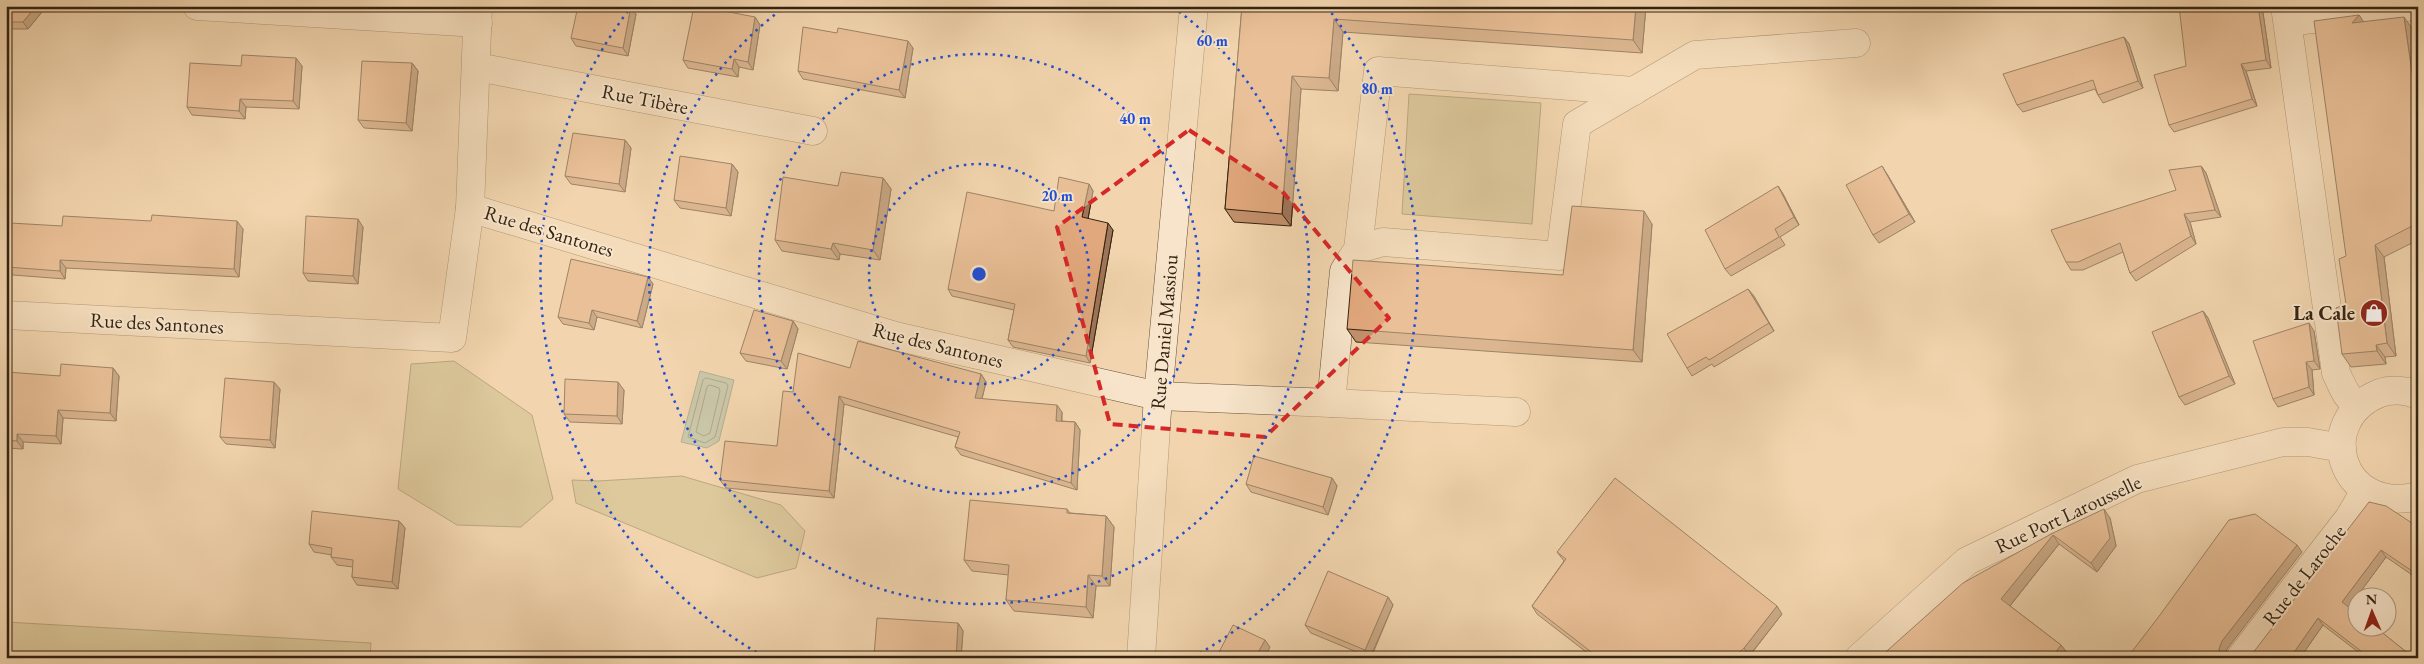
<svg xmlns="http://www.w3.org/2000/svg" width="2424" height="664" viewBox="0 0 2424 664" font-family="'EB Garamond',serif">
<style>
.green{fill:#c3bb85;stroke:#7b6f4a}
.water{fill:#9cb9a4;stroke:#727d69}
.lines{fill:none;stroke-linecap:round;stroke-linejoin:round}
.shore{stroke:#686e5a;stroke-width:1}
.minor-casing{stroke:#635038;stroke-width:29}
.minor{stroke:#f7e4ca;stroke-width:28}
.wall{fill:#c2906c;stroke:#332310}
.shaded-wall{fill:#9e7558;stroke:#332310}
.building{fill:#e1a77d;stroke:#332310}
.marked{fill:none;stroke:#d62828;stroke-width:4;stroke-dasharray:10 6;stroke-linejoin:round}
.ring{fill:none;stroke:#1d4ed8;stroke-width:2.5;stroke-dasharray:2.5 5}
.labels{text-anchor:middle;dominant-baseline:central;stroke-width:4;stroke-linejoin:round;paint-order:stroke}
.street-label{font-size:20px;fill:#332310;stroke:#f7e4ca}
.poi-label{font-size:20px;font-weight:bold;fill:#332310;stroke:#f7e4ca;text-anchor:end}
.centre{fill:#1d4ed8;stroke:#f7e4ca;stroke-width:2.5}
.ring-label{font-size:15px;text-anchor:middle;font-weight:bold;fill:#1d4ed8;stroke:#f7e4ca;stroke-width:4;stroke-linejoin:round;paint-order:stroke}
</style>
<rect width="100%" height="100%" fill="#f2d5ae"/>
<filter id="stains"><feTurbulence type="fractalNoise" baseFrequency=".004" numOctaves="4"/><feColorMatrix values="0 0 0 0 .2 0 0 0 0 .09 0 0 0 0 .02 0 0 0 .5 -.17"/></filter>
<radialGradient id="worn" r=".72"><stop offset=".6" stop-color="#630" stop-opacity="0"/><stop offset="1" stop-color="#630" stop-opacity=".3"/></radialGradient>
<g class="green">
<path d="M1409 94 1541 103 1532 224 1402 214Z"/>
<path d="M454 361 532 415 553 499 521 527 457 525 398 489 411 364Z"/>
<path d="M682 476 781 505 805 531 796 568 757 578 576 503 572 480 598 481Z"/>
<path d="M6 622 371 643 370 658H6Z"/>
</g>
<path class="water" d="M700 371 734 380 719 441 707 448 681 442Z"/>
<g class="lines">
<g class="shore">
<path d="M706 378 726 383 728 386 715 437 705 443 688 437 703 380Z"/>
<path d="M710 385 719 388 720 391 710 433 704 436 696 432 707 387Z"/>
</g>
<defs>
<g id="minor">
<path d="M197 6 478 23"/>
<path d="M2285 6 2336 373C2342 385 2346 399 2358 405"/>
<path d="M2288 22 2414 6"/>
<path d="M477 67 813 131"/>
<path d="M470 208 895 336 1158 396 1331 403 1344 271 1358 249 1378 71 1634 91"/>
<path d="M1358 249 1383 242 1560 256 1577 124 1695 55 1856 43"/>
<path d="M6 315 452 338 470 208 478 6"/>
<path d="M2418 395C2407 390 2391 389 2380 393 2312 420 2340 516 2418 496"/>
<path d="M1331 403 1516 412"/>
<path d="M1141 658 1158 396 1194 6"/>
<path d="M1859 658 1967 561 2137 479 2283 442H2308L2342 448"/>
<path d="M2240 658 2349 518 2365 491"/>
</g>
</defs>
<use href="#minor" class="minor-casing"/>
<use href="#minor" class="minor"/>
</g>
<g class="wall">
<path d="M6 6 42 12 28 29H6Z"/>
<path d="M1242 6H1646L1642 53 1343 32 1338 91 1301 89 1291 226 1234 222 1225 209Z"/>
<path d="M2138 6H2150L2140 9Z"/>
<path d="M2262 6 2271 68 2246 71 2257 106 2174 132 2169 125 2186 66Z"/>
<path d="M636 14 628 56 576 46 571 38Z"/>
<path d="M2359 15 2363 22 2413 30 2418 63V240L2384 257 2396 356 2385 357 2386 364 2351 367 2342 354 2346 304Z"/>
<path d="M755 17 760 25 753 70 739 67 738 77 688 68 683 60Z"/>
<path d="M2124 37 2129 44 2143 88 2103 103 2098 95 2095 89 2023 112 2017 105Z"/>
<path d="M913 48 905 98 803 79 798 71Z"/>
<path d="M412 63 418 71 412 131 364 128 358 120Z"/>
<path d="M241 66H302L299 109 246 107 245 119 192 115 187 107Z"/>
<path d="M625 140 631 148 625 192 571 184 565 176Z"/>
<path d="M732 164 738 172 731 216 680 208 674 200Z"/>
<path d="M2201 166 2206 173 2221 217 2190 222 2196 244 2136 281 2130 273 2123 252 2083 270H2071L2066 262 2176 190Z"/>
<path d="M1887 174 1915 222 1879 243 1873 235Z"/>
<path d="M883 178 891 189 880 260 840 254 839 260 782 251 775 240 838 186Z"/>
<path d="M1089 184 1093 191 1088 219 1113 230 1090 363 1013 347 1008 340 1014 310 952 296 948 289 1054 211Z"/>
<path d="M1778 186 1783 194 1799 225 1780 237 1785 245 1731 276 1725 269Z"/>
<path d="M1652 224 1642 362 1356 342 1347 329 1563 275Z"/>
<path d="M62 226 243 229 239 277 66 268 65 279 13 275 7 267Z"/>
<path d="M363 227 358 284 308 281 303 273Z"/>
<path d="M648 277 653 284 642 328 597 317 594 330 563 324 558 317Z"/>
<path d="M1748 289 1774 331 1714 367 1712 364 1692 376 1687 368Z"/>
<path d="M2203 311 2208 318 2235 384 2185 405 2179 397Z"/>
<path d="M793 321 798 329 787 369 746 361 740 353Z"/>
<path d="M2314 331 2320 369 2312 370 2314 395 2278 407 2273 399Z"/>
<path d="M113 368 119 376 116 421 63 418 61 444 23 442V449L6 448V380L60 376Z"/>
<path d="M981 374 986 382 982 399 1062 412V421L1075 422 1080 430 1077 490 961 455 955 447 958 437 844 404 834 498 726 488 720 480 777 446 793 392Z"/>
<path d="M280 389 275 448 226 444 220 437Z"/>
<path d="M624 390 622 424 570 422 564 414Z"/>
<path d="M1332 478 1337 486 1328 515 1251 492 1246 484Z"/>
<path d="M2369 502 2418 527V579L2386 557 2349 607 2414 658H2366L2323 625 2300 658Z"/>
<path d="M1067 509 1070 513 1106 516 1114 527 1110 586H1096L1093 618 1014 611 1006 600 1009 575 972 571 964 560Z"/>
<path d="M2110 518 2116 546 2097 572 2059 544 2010 606 2061 645 2068 654 2064 658H1879L2051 534Z"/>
<path d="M399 521 405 528 398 589 357 585 352 577 353 567 337 565 331 557 332 555 314 552 309 544Z"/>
<path d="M1557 552 1782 614 1748 658H1594L1537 614 1532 606 1564 561Z"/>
<path d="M1388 597 1393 605 1371 658 1311 633 1305 625Z"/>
<path d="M958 623 963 631 961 658H876L874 656Z"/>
</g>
<g class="shaded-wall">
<path d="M36 6H42V12L28 29 23 22Z"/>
<path d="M631 6 636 14 628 56 623 48Z"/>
<path d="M1636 6H1646L1642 53 1633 40Z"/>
<path d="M2258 6H2262L2271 68 2266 60Z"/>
<path d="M2359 15 2368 28 2352 23Z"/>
<path d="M755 17 760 25 753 70 748 62Z"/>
<path d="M2404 17 2413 30 2418 63V115Z"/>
<path d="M1334 19 1343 32 1338 91 1329 78Z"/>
<path d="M2124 37 2129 44 2143 88 2138 81Z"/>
<path d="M908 41 913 48 905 98 899 90Z"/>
<path d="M296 58 302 66 299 109 293 101Z"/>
<path d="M734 59 739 67 738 77 732 69Z"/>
<path d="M412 63 418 71 412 131 406 123Z"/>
<path d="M2241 64 2246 71 2257 106 2252 99Z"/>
<path d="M1292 76 1301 89 1291 226 1282 214Z"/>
<path d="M240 99 246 107 245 119 239 111Z"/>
<path d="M625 140 631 148 625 192 619 184Z"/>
<path d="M732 164 738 172 731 216 726 208Z"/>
<path d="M1882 166 1887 174 1915 222 1909 214Z"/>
<path d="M2201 166 2206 173 2221 217 2215 210Z"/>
<path d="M883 178 891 189 880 260 873 250Z"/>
<path d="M1089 184 1093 191 1087 224 1082 217Z"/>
<path d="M1778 186 1783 194 1799 225 1794 217Z"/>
<path d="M1644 211 1652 224 1642 362 1633 350Z"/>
<path d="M2184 214 2190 222 2196 244 2191 236Z"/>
<path d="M358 219 363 227 358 284 353 276Z"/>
<path d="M237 221 243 229 239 277 234 269Z"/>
<path d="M1108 223 1113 230 1090 363 1086 356Z"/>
<path d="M833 243 840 254 839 260 831 249Z"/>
<path d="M2375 245 2384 257 2396 356 2387 343Z"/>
<path d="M60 260 66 268 65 279 60 271Z"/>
<path d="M648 277 653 284 642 328 637 321Z"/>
<path d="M1748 289 1754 296 1774 331 1769 323Z"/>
<path d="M592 310 597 317 594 330 589 323Z"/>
<path d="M2203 311 2208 318 2235 384 2229 376Z"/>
<path d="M793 321 798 329 787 369 781 361Z"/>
<path d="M2309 323 2314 331 2320 369 2314 361Z"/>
<path d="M2376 345 2385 357 2386 364 2377 351Z"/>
<path d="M2306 362 2312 370 2314 395 2309 387Z"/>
<path d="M113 368 119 376 116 421 110 413Z"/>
<path d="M981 374 986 382 980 406 975 398Z"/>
<path d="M274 382 280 389 275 448 270 440Z"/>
<path d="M618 382 624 390 622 424 617 416Z"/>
<path d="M839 396 844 404 834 498 829 491Z"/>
<path d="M1057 405 1062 412 1061 428 1056 421Z"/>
<path d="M58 410 63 418 61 444 56 436Z"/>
<path d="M1075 422 1080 430 1077 490 1071 483Z"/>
<path d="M17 434 23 442V449L17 441Z"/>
<path d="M1332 478 1337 486 1328 515 1323 507Z"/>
<path d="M2104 509 2110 518 2116 546 2097 572 2091 563Z"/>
<path d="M1106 516 1114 527 1110 586 1102 576Z"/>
<path d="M399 521 405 528 398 589 392 582Z"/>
<path d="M2053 535 2059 544 2008 608 2001 599Z"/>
<path d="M2297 545 2302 552 2227 649 2225 658H2221L2219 649 2222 641Z"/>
<path d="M2381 550 2386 557 2348 609 2342 602Z"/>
<path d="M1088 575 1096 586 1093 618 1086 607Z"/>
<path d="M1388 597 1393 605 1370 658 1365 650Z"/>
<path d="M1777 606 1782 614 1749 656 1744 648Z"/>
<path d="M2318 618 2323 625 2300 658H2290Z"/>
<path d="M958 623 963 631 961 658H956Z"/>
<path d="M1265 640 1270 647 1265 658H1255Z"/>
<path d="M2061 645 2068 654 2064 658H2051Z"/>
</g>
<g class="building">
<path d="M6 6H36L23 22H6Z"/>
<path d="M578 6H631L623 48 571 38Z"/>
<path d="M694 6H698L755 17 748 62 734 59 732 69 683 60Z"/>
<path d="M1242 6H1636L1633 40 1334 19 1329 78 1292 76 1282 214 1225 209Z"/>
<path d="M2179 6H2221L2222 7 2224 6H2258L2266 60 2241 64 2252 99 2169 125 2154 75 2186 66Z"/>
<path d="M2359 15 2352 23 2404 17 2418 115V223L2375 245 2387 343 2376 345 2377 351 2342 354 2336 308 2346 304 2339 259 2346 256 2314 21Z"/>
<path d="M803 27 837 33 838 28 908 41 899 90 798 71Z"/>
<path d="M2124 37 2138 81 2098 95 2093 80 2017 105 2003 74Z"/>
<path d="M242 55 296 58 293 101 240 99 239 111 187 107 190 63 241 66Z"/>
<path d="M362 61 412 63 406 123 358 120Z"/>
<path d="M573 133 625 140 619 184 565 176Z"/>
<path d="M680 156 732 164 726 208 674 200Z"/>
<path d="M1882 166 1909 214 1873 235 1846 185Z"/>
<path d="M2201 166 2215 210 2184 214 2191 236 2130 273 2120 243 2078 262H2066L2051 230 2176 190 2169 170Z"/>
<path d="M841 172 883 178 873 250 833 243 831 249 775 240 783 177 838 186Z"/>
<path d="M1059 177 1089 184 1082 217 1108 223 1086 356 1008 340 1015 304 948 289 967 192 1054 211Z"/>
<path d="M1778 186 1794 217 1775 229 1779 237 1725 269 1705 230Z"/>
<path d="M1572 206 1644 211 1633 350 1347 329 1353 260 1563 275Z"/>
<path d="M152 215 237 221 234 269 60 260V271L7 267 10 223 62 226 63 216 151 221Z"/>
<path d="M306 216 358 219 353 276 303 273Z"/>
<path d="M571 259 648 277 637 321 592 310 589 323 558 317Z"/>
<path d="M1748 289 1769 323 1709 360 1706 357 1687 368 1667 334Z"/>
<path d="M754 310 793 321 781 361 740 353Z"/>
<path d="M2203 311 2229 376 2179 397 2152 332Z"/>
<path d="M2309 323 2314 361 2306 362 2309 387 2273 399 2253 341Z"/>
<path d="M858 341 981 374 975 398 1057 405 1056 421 1075 422 1071 483 955 447 960 432 839 396 829 491 720 480 725 441 777 446 783 391 793 392 798 353 850 368Z"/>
<path d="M61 364 113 368 110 413 58 410 56 436 17 434V441L6 440 7 372 60 376Z"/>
<path d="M225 378 274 382 270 440 220 437Z"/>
<path d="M565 379 618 382 617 416 564 414Z"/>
<path d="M1254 456 1332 478 1323 507 1246 484Z"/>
<path d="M1615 478 1777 606 1744 648 1733 658H1599L1532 606 1566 559 1557 552Z"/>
<path d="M970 500 1067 509V513L1106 516 1102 576 1088 575 1086 607 1006 600 1009 565 964 560Z"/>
<path d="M2369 502 2386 506 2418 527V575L2381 550 2342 602 2356 613V626H2374L2414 658H2370L2318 618 2290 658H2249Z"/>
<path d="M2104 509 2110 538 2091 563 2053 535 2001 599 2061 645 2051 658H1879L1963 583 2051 534Z"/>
<path d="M312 511 399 521 392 582 352 577 353 560 331 557 332 548 309 544Z"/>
<path d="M2255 514 2297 545 2222 641 2219 649 2221 658H2127L2160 615 2229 520Z"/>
<path d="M1328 571 1388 597 1365 650 1305 625Z"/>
<path d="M877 618 958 623 956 658H907L874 656Z"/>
<path d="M1233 625 1265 640 1255 658H1216Z"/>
</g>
<path d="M0 0H2424V664H0ZM1189 130 1282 191 1389 318 1265 437 1110 424 1057 227Z" fill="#f2d5ae" fill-opacity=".55" fill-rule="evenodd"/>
<path class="marked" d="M1189 130 1282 191 1389 318 1265 437 1110 424 1057 227Z"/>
<g class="ring">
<circle cx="979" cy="274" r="110"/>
<circle cx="979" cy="274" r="220"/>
<path d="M1173 7A330 330 0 1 1 785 7"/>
<path d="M763 656A439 439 0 0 1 631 7M1327 7A439 439 0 0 1 1195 656"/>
</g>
<defs>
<symbol id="shop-disc" viewBox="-11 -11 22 22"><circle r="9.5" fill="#8f2418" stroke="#f7e4ca"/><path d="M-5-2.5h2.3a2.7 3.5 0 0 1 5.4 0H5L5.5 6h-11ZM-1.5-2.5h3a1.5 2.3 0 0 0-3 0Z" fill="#fff"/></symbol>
</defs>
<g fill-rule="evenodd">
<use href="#shop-disc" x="2358" y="297" width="32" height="32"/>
</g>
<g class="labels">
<g class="street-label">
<text transform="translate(645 99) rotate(11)">Rue Tibère</text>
<text transform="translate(549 231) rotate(17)">Rue des Santones</text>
<text transform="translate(157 323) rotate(3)">Rue des Santones</text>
<text transform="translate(1164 332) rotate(-85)">Rue Daniel Massiou</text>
<text transform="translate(938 345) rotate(14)">Rue des Santones</text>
<text transform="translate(2068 514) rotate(-25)">Rue Port Larousselle</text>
<text transform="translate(2304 575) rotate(-52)">Rue de Laroche</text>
</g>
<g class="poi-label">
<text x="2355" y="313">La Cale</text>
</g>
</g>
<circle cx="979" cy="274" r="8" class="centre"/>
<g class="ring-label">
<text x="1212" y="46">60 m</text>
<text x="1377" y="94">80 m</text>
<text x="1135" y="124">40 m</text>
<text x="1057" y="201">20 m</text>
</g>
<rect width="2424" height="664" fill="none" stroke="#f2d5ae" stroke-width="25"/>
<rect x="8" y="8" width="2409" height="649" fill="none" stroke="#332310" stroke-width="2.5"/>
<rect x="12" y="12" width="2399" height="639" fill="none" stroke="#332310"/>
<g transform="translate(2372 612) rotate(358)"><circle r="24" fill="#f7e4ca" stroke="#a99780"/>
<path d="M0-4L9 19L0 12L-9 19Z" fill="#8f2418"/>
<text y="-8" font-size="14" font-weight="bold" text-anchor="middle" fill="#332310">N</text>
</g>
<rect width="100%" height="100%" filter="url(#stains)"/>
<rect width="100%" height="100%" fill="url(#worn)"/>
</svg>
